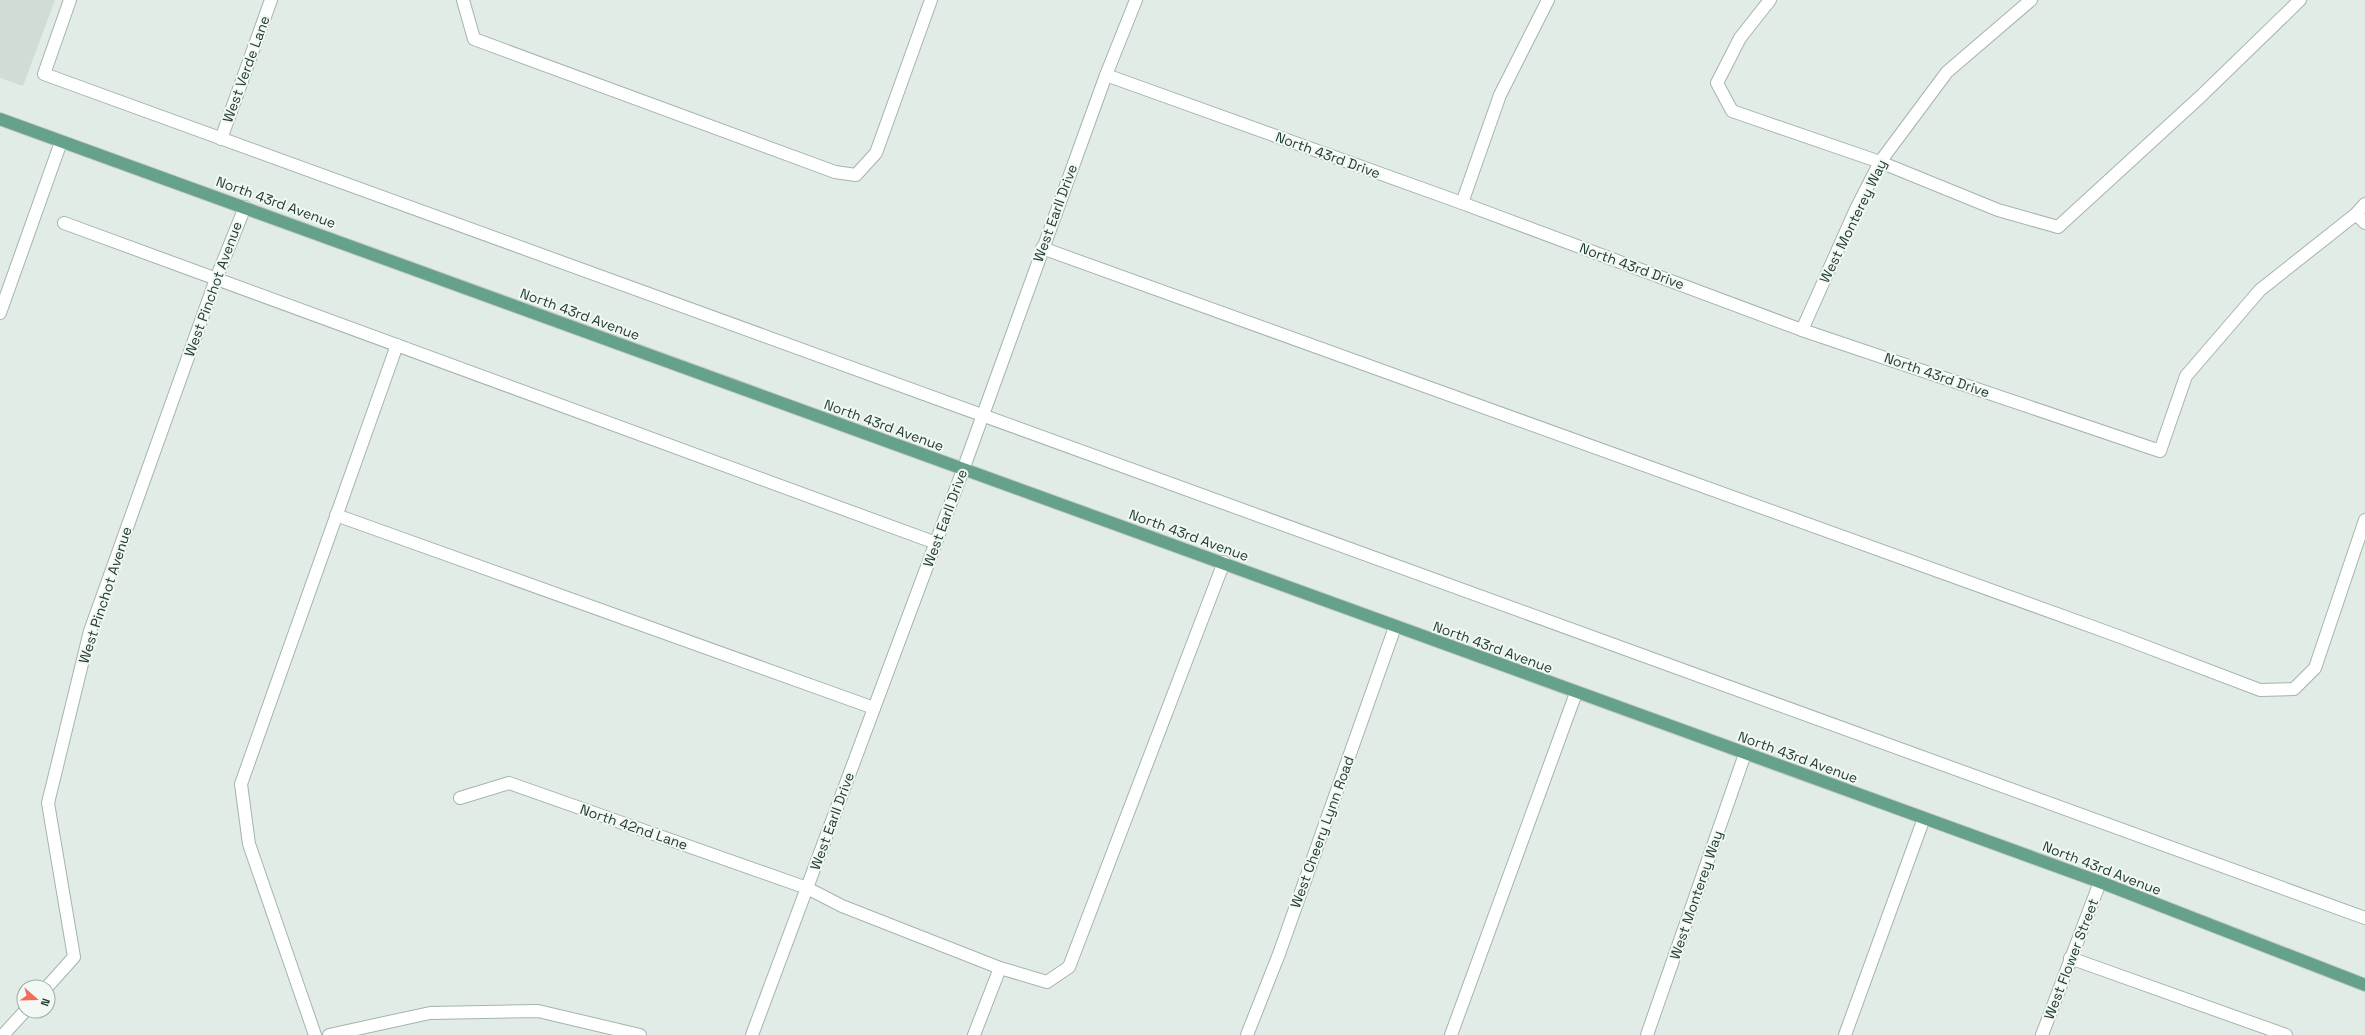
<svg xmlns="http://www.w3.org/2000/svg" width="2365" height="1035" viewBox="0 0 2365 1035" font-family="'Space Grotesk',sans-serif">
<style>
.built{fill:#d0dcd5}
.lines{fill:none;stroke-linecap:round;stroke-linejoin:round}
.minor-casing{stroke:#a5b4ac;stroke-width:14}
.major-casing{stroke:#c1c9c6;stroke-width:14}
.minor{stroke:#fff;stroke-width:12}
.major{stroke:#66a28b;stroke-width:12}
.labels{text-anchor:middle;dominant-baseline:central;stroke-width:4;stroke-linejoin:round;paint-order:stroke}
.street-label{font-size:14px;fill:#223d32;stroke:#f2f8f4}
</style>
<rect width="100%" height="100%" fill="#e2ece6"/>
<path class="built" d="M0 0H55L23 86 0 78Z"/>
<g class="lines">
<defs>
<g id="minor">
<path d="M70 0 44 74 2365 918"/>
<path d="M463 0 474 39 835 172 856 175 876 153 931 0"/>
<path d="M1770 0 1740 38 1717 83 1732 111 1880 162 1998 210 2058 227 2200 97 2300 0"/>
<path d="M1106 75 1462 203 1802 330 2160 451 2186 376 2260 290 2356 214 2365 204"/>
<path d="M221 139 271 0"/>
<path d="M1462 203 1500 95 1548 0"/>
<path d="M2356 214 2365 223"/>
<path d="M64 223 936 543"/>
<path d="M1042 248 2118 636 2260 690 2294 689 2315 668 2365 520"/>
<path d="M0 313 61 142"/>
<path d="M1802 330 1856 209 1880 162 1947 72 2031 0"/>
<path d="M336 515 874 708"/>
<path d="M460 798 509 783 807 888 842 906 1000 968 1047 982 1069 967 1224 562"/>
<path d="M2070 958 2286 1035"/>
<path d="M47 987 74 957 48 803 90 631 216 279 245 207"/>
<path d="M3 1035 25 1011"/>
<path d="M315 1035 249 844 241 784 397 345"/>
<path d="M329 1035 430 1013 538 1011 640 1035"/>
<path d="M752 1035 963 470 1106 75 1136 0"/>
<path d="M974 1035 1000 968"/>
<path d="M1247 1035 1279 954 1395 627"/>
<path d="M1451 1035 1576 693"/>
<path d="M1647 1035 1745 754"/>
<path d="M1845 1035 1924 818"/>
<path d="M2042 1035 2100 882"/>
</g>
<path id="major" d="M0 119 1924 818 2100 882 2365 985"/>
</defs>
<use href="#minor" class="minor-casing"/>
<use href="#major" class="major-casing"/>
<use href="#minor" class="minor"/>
<use href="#major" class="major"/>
</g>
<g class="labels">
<g class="street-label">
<text transform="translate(246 69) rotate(-70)">West Verde Lane</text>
<text transform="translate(1328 155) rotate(20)">North 43rd Drive</text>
<text transform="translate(276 202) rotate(20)">North 43rd Avenue</text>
<text transform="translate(1055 213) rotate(-70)">West Earll Drive</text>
<text transform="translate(1853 221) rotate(-64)">West Monterey Way</text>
<text transform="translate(1632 266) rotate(20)">North 43rd Drive</text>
<text transform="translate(213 289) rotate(-70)">West Pinchot Avenue</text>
<text transform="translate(580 314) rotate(20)">North 43rd Avenue</text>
<text transform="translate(1937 375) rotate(19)">North 43rd Drive</text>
<text transform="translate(884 425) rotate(20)">North 43rd Avenue</text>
<text transform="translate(945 518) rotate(-70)">West Earll Drive</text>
<text transform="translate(1189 535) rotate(20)">North 43rd Avenue</text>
<text transform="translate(105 595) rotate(-72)">West Pinchot Avenue</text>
<text transform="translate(1493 647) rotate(20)">North 43rd Avenue</text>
<text transform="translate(1798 757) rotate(20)">North 43rd Avenue</text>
<text transform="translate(832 821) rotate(-70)">West Earll Drive</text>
<text transform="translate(634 827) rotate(19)">North 42nd Lane</text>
<text transform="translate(1322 832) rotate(-70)">West Cheery Lynn Road</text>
<text transform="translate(2102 868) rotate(21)">North 43rd Avenue</text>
<text transform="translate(1696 895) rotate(-71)">West Monterey Way</text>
<text transform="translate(2071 959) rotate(-69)">West Flower Street</text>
</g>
</g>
<g transform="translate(36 999) rotate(110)"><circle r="19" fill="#f2f8f4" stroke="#9fada6"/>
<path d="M0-3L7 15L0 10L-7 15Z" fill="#f26d59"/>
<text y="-6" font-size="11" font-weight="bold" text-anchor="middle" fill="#223d32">N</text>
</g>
</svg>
